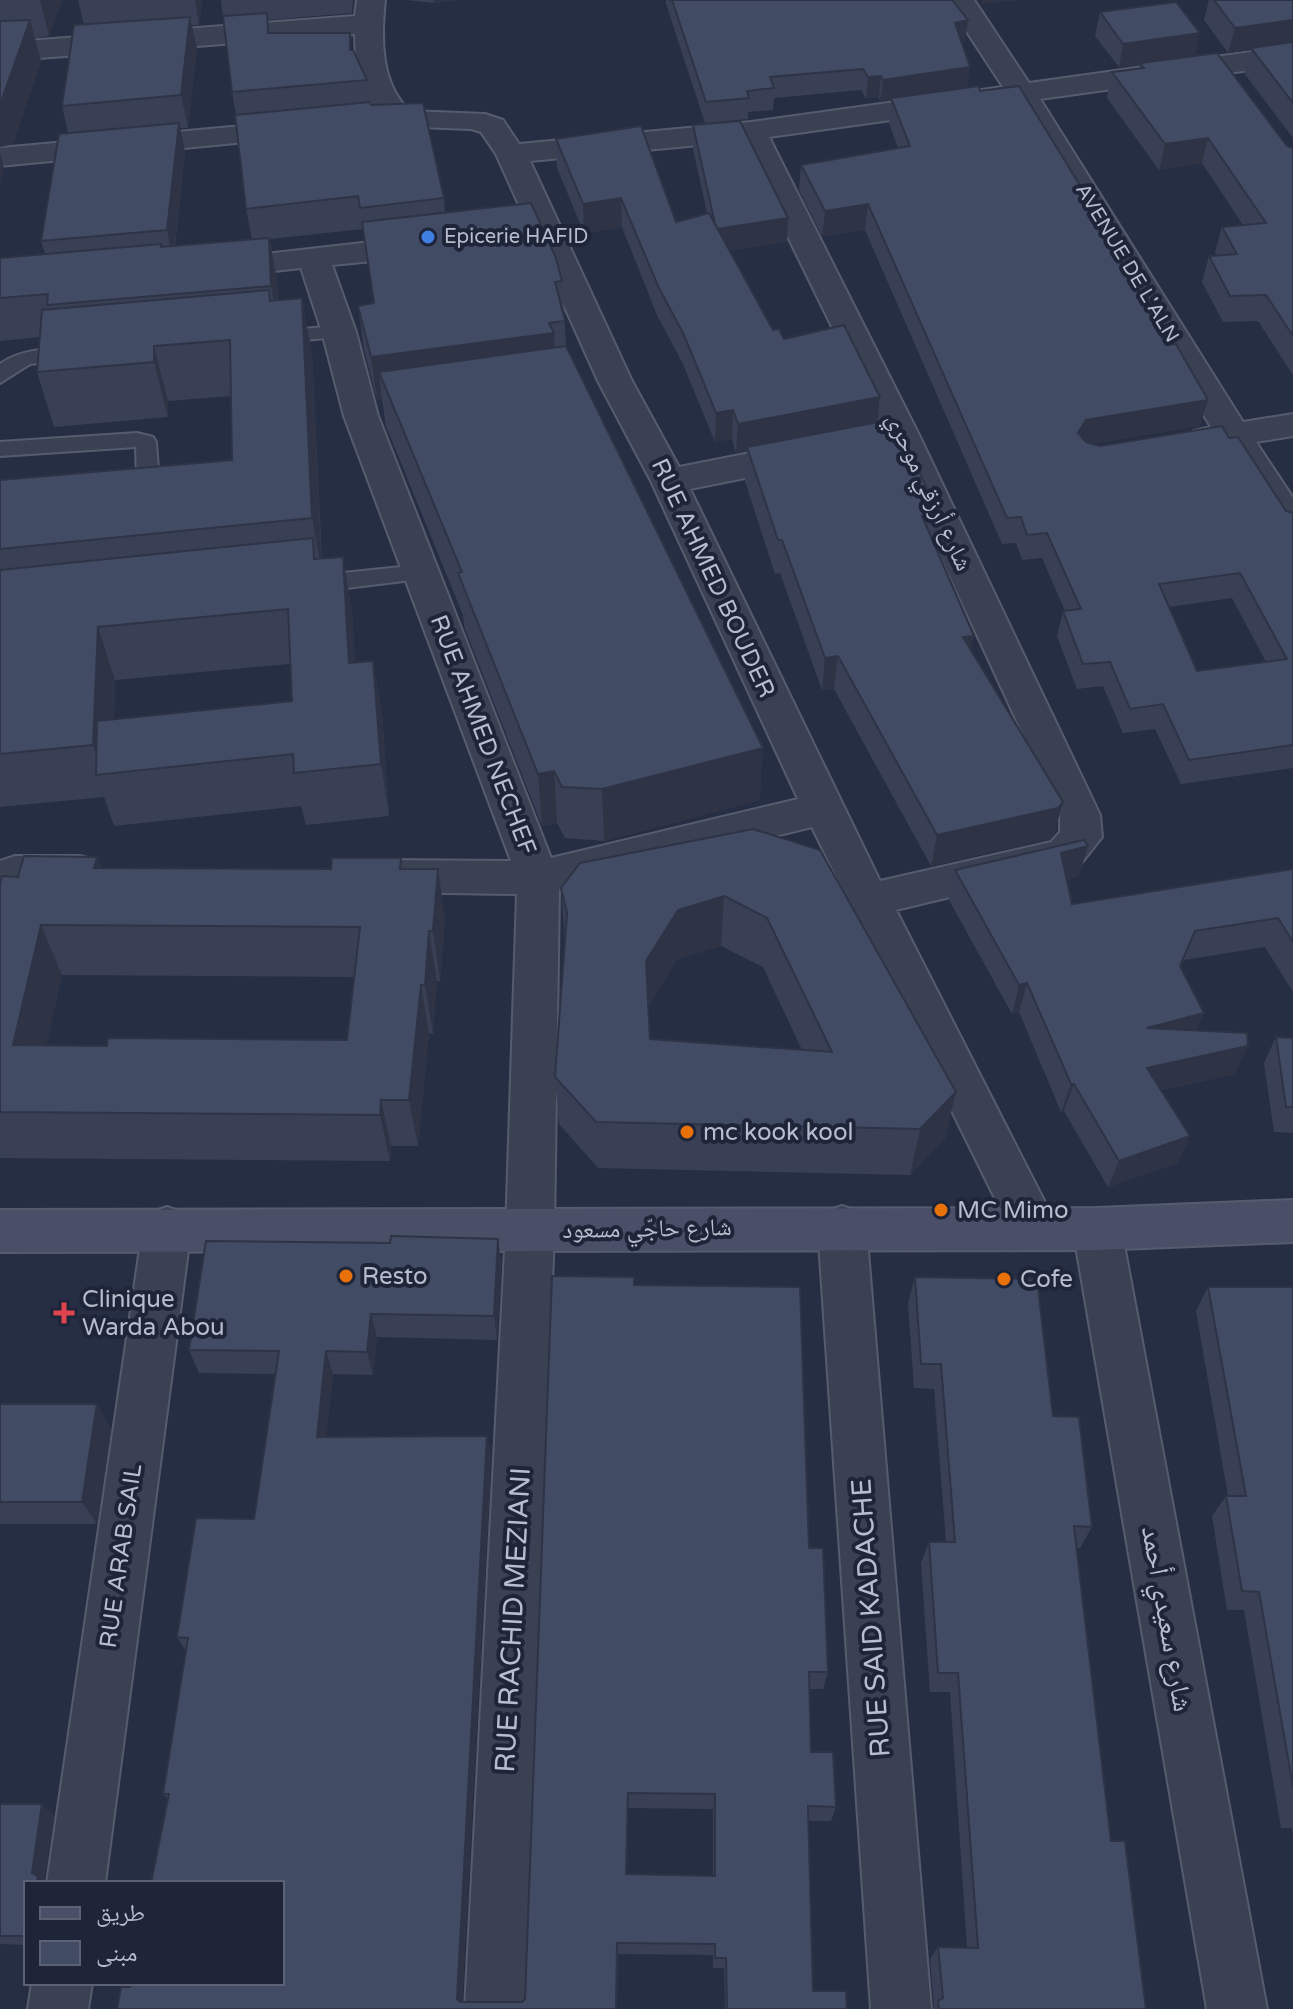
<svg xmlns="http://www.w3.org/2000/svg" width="1293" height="2009" viewBox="0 0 1293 2009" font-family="'Varela Round','Noto Naskh Arabic',sans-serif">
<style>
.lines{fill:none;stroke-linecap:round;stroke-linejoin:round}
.service-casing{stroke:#565c6e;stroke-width:4}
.minor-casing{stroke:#565c6e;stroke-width:4}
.tertiary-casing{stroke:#565c6e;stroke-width:4}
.secondary-casing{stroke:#565c6e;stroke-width:4}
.service{fill:#3a4153;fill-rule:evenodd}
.minor{fill:#3a4153;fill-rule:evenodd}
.tertiary{fill:#3a4153;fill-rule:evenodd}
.secondary{fill:#484f66;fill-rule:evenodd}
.wall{fill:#394056;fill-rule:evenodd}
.shaded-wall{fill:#2e3446}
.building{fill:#424b64;stroke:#2e3446;stroke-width:2;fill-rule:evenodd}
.shop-dot{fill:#3f7fe0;stroke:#1f2539;stroke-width:3}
.food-dot{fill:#e8710a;stroke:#1f2539;stroke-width:3}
.health-dot{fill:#e0444e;stroke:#1f2539;stroke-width:3}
.labels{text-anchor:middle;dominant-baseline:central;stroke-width:8;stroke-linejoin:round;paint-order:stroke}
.far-poi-label{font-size:20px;fill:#b8bdcd;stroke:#1f2539;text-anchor:start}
.far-street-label{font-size:20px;fill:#b8bdcd;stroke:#1f2539}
.street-label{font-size:24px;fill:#b8bdcd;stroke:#1f2539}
.poi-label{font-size:24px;fill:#b8bdcd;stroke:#1f2539;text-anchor:start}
.near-street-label{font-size:28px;fill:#b8bdcd;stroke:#1f2539}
</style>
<rect width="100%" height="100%" fill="#262e44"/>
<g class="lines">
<defs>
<g id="service">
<path d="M339 326 346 328 349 332 346 336 275 343 265 337 275 331Z"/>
<path d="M72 348 82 354 79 358 30 364 0 383V364C21 349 47 349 72 348Z"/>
<path d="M137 433 153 437 156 442 159 483 152 497 135 504 127 502 124 497 137 483 136 447 0 456V442Z"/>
<path d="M420 565 428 568 431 573 428 578 314 592 306 589 303 584 306 579 314 576Z"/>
</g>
<g id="minor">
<path d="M357 0H385C381 37 380 84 410 111L485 114 503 120 519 144 751 122 1003 87 946 0H974L1029 83 1293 46V64L1040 99 1243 422 1293 414V436L1256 442 1293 498V538L1280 535 1224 447 1206 450 1194 447 1189 439 1194 431 1211 427 1013 103 769 137 919 435 1100 815 1102 837 1079 866 896 910 1058 1228 1051 1243 1034 1249 1017 1243 812 827 559 889 554 1231 525 2009H465L506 1231 517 894 381 892 366 888 360 876 366 864 381 860 511 861 344 416 322 332 301 268 213 278 202 275 197 268 202 261 424 236 435 239 440 246 435 253 424 256 332 265 356 332 378 416 551 858 798 799 651 481 598 381 496 154 481 132 471 129 391 126C363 100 355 72 355 34L0 61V43L355 16ZM741 141 885 435 1060 815V832L1051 842 880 881 690 489 806 466 818 462 824 454 818 446 806 442 679 467 632 381 530 161Z"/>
<path d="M296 121 307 124 311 130 307 136 0 166V148Z"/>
<path d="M15 856H80L95 860 101 872 95 884C64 894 31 883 0 893V861Z"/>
<path d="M842 1206 859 1212 866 1227 931 2009H871L818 1227 825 1212Z"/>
<path d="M167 1207 184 1213 191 1228 105 1883H47L143 1228 150 1213Z"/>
<path d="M32 1983H92L88 2009H28Z"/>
</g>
<path id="tertiary" d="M1097 1208 1114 1214 1121 1229 1267 2009H1207L1073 1229 1080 1214Z"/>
<path id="secondary" d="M1293 1200V1242L1097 1250 0 1252V1210L1097 1208Z"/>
</defs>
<use href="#service" class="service-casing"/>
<use href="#minor" class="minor-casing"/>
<use href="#tertiary" class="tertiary-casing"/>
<use href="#secondary" class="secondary-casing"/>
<use href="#service" class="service"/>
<use href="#minor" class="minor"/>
<use href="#tertiary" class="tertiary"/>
<use href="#secondary" class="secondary"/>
</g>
<g class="wall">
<path d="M0 0H62L49 36 35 38 41 61 13 144 0 147Z"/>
<path d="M78 0H202L199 25H192L197 49 188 128H180L185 152 175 246 252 240 246 209 236 115 232 92 221 0H353L352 13 268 20 270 33 352 50 367 80 371 105 444 198 445 213 562 281 566 346 760 800 604 841 565 838 557 823 542 826 464 626 463 615 386 426 382 399 377 400 364 349 358 306 374 303 363 229 270 239 277 280 278 300 312 353 322 559 352 611 355 663 373 661 382 714 389 816 306 825 301 806 114 826 104 797 0 807V480L232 460 231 396 168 401V417L54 427 37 372 40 337 0 341V258L45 254 41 241 68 133 62 106 84 25ZM290 664 292 701 114 719 115 680Z"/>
<path d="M406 0H456L434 3Z"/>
<path d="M666 0 965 42H962L968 87 980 91 1200 426 1092 444 1100 446 1229 438 1286 511 1293 513V768L1181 784 1155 729 1123 733 1103 686 1077 689 1057 636 1063 611H1065L1042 558 1022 560 1016 543 1002 544 865 230 822 236 799 190 801 165 898 148 889 123 891 100 880 101 879 97 866 99 861 90 774 98 773 110 748 112V119L705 123 666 4ZM1232 598 1266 662 1197 671 1169 607Z"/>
<path d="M1209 0H1293V138L1244 73 1251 50 1228 53 1204 20Z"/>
<path d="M1100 12 1195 56 1287 146 1293 148V375L1258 321 1223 322 1202 282 1209 256H1217L1215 252 1222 227 1243 225 1202 163 1159 170 1107 98 1112 72 1139 69 1140 64 1119 67 1095 36Z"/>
<path d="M693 125 788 218 787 242 729 250 773 330 877 422 939 514 934 544 971 649 1063 802 1054 834 1049 839 931 866 834 689 822 690 780 573 775 574 745 481 747 451 736 453 732 439 715 442 683 364 657 315 622 227 584 233 557 168 556 139 676 222 707 213 693 149Z"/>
<path d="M753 829 956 1092 945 1138 910 1175 598 1168 559 1124 555 1077 565 942 561 888ZM721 946 763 967 802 1050 650 1039 648 1007 677 959Z"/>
<path d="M1088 846 1079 876 1067 880 1072 904 1293 869V992L1265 947 1184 960 1181 967 1196 1031 1235 1074 1161 1090 1178 1163 1108 1187 1064 1111 1061 1112 1019 1012 1012 1014 949 900 955 870Z"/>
<path d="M401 858 403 869 445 919 440 981H437L433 1034 429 1033 418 1146H391L390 1161 0 1158V883L18 877 101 868 331 869ZM62 975 354 977 347 1040 107 1046H46Z"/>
<path d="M1276 1037 1293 1038V1133L1274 1132 1264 1063Z"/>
<path d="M391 1236 498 1239 501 1263 497 1340 377 1337 373 1375 333 1374 326 1437 487 1436 491 1458 462 2002H522L525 1999 552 1276 634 1277V1285L800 1287 809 1548H823L828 1672 823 1689H809L811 1752H833L836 1807 831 1821H808L813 1991H846L847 2009H725L724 1968H713V1955L618 1954 617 2009H117L121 1987H130L131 1983H282V1883H151L168 1799 163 1794 186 1651 177 1637 196 1518 254 1519 276 1374 199 1373 189 1350 206 1241 390 1243ZM628 1808 713 1809V1875L627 1874Z"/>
<path d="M915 1277 1053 1416 1092 1527 1080 1548H1076L1111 1841 1146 2009H932L934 2007 930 1959 938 1947 967 1948 950 1692H930L921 1563 929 1542H946L934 1389 914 1388 908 1303Z"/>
<path d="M1208 1287H1293V1836L1292 1828H1281L1244 1610H1227L1212 1516 1226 1496H1228L1196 1311Z"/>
<path d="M0 1404 111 1428 97 1524H0Z"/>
<path d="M0 1804 54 1815 44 1881 46 1883H26V1945L0 1944Z"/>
</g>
<g class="shaded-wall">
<path d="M40 0H62L49 36Z"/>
<path d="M195 0H202L199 25Z"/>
<path d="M434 0H456L434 3Z"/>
<path d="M981 0H1020L980 4Z"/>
<path d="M190 17 197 49 188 128 181 95Z"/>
<path d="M30 20 41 61 13 144 0 147V103Z"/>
<path d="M968 20 965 42 952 44 955 23Z"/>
<path d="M1293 20V44L1251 48V50L1228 53 1235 28Z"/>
<path d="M1200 33 1195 57 1119 67 1123 44Z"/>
<path d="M970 67 967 89 880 101 883 80Z"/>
<path d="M881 76 879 97 866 99 868 77Z"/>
<path d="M179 123 185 152 173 259 167 230Z"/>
<path d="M1208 138 1202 163 1159 170 1165 144Z"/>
<path d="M0 153 4 169 0 182Z"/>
<path d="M621 198 622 227 584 233 583 204Z"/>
<path d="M868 204 865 230 822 236 825 211Z"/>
<path d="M788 218 787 242 715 253 716 229Z"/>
<path d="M269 238 277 280 279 328 271 286Z"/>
<path d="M302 298 312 353 322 572 312 518Z"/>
<path d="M554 333 556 375 379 372 382 399 377 400 371 357Z"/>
<path d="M154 346 168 401V417L154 362Z"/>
<path d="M880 397 877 426 747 447V451L736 453 738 424Z"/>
<path d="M1208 400 1200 426 1080 446 1078 433 1086 420Z"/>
<path d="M733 410 732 439 715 442 716 413Z"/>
<path d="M343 557 352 611 359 716 349 663Z"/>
<path d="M98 627 115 680 112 773 103 774 93 745Z"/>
<path d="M974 636 967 668 963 637Z"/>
<path d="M838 656 834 689 822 690 825 658Z"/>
<path d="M373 661 382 714 389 816 381 764Z"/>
<path d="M763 748 760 800 604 841 602 789Z"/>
<path d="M554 771 557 823 542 826 538 774Z"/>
<path d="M1063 802 1054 834 1049 839 931 866 937 835Z"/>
<path d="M1088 846 1079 876 1053 883 1061 853Z"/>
<path d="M97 857 115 907 94 868Z"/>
<path d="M438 869 445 919 440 981 433 931Z"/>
<path d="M724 896 721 946 677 959 646 1010V961L678 910Z"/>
<path d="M41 925 62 975 36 1093 13 1045Z"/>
<path d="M429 931 437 981 433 1034 425 985Z"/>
<path d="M1027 983 1019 1012 1012 1014 1019 985Z"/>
<path d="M421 985 429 1033 418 1146 409 1100Z"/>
<path d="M1204 1013 1192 1041 1147 1028Z"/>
<path d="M1248 1046 1235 1074 1136 1095 1147 1068Z"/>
<path d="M1071 1084H1074L1064 1111 1061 1112Z"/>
<path d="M956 1092 945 1138 910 1175 920 1129Z"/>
<path d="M381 1100 391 1146 390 1161 380 1115Z"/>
<path d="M1190 1136 1178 1163 1108 1187 1119 1161Z"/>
<path d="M498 1239 501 1263 497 1340 494 1316Z"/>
<path d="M371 1314 377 1337 373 1375 367 1352Z"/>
<path d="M326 1351 333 1374 324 1458 317 1437Z"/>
<path d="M97 1404 111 1428 97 1524 82 1502Z"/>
<path d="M487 1436 491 1458 462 2009 457 1999Z"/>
<path d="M42 1804 54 1815 44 1881 46 1883H37L32 1873Z"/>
<path d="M617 1943V2009H616Z"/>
</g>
<g class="building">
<path d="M672 0H952L968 20 955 23 970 67 883 80 881 76 868 77 863 69 770 77 774 88 747 91 749 98 706 102Z"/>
<path d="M1214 0H1293V20L1235 28Z"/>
<path d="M1176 2 1200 33 1123 44 1100 12Z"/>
<path d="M267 13 268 33H350V50H353L367 80 232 92 223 16Z"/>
<path d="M190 17 181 95 62 106 74 25Z"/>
<path d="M30 20 1 102 0 103V21Z"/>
<path d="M1293 42V103L1251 48Z"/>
<path d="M1217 53 1287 146 1293 148V336L1266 295 1230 296 1209 256 1237 254 1222 227 1266 223 1208 138 1165 144 1112 72 1144 68 1140 63Z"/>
<path d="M979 86 980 91 1019 86 1084 192 1166 345 1176 344 1208 400 1086 420 1078 433 1086 442 1100 446 1222 426 1229 438 1238 437 1286 511 1293 513V745L1189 760 1163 704 1130 709 1110 662 1083 664 1063 611 1081 609 1047 533 1027 535 1021 517 1007 518 868 204 825 211 801 165 910 146 891 98ZM1240 573 1287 659 1197 671 1159 584Z"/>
<path d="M370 102 371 105 423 103 444 198 360 208 358 196 246 209 235 115Z"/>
<path d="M740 121 788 218 717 229 715 224 693 125Z"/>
<path d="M179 123 167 230 41 241 59 134Z"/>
<path d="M641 126 676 222 709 213 773 330 779 329 784 339 844 325 880 397 738 424 733 410 716 413 684 335 658 286 621 198 583 204 556 139Z"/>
<path d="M531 203 556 258 562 281 555 282 565 321 549 323 554 333 371 357 358 306 374 303 362 222Z"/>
<path d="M269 238 271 286 47 305 48 294 0 298V258L161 244V247Z"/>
<path d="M269 290 270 301 302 298 312 518 0 549V480L232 460 230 340 154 346V362L37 372 42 310Z"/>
<path d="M566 346 763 748 602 789 562 787 554 771 538 774 458 573 462 572 379 372Z"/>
<path d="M894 419 939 514 922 516 974 636 963 637 1063 802 1058 808 937 835 838 656 825 658 782 540H778L747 447Z"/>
<path d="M313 538 314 559 343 557 349 663 373 661 381 764 294 773 293 754 96 775 97 721 292 701 288 609 98 627 93 745 0 754V570Z"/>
<path d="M753 829 820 850 956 1092 920 1129 596 1122 555 1077 567 913 561 888 580 863ZM724 896 767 918 832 1052 650 1039 646 961 678 910Z"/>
<path d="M1084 840 1088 846 1061 853 1072 904 1293 869V942L1278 918 1195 931 1180 966 1204 1013 1147 1028 1247 1033 1248 1046 1147 1068 1190 1136 1119 1161 1074 1084H1071L1027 983 1019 985 955 870Z"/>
<path d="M24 856 97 857 94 868 331 869 332 858H401L400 869H438L433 931H429L425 985H421L409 1100H381L380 1115 0 1112V883L2 876 18 877ZM41 925 360 927 347 1040 108 1038 107 1046 13 1045Z"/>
<path d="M1276 1037 1293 1038V1107H1286Z"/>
<path d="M391 1236 498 1239 494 1316 371 1314 367 1352 326 1351 317 1437 487 1436 457 1999 460 2002H522L525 1999 552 1276 634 1277V1285L800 1287 809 1548H823L828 1672H809L811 1752H833L836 1807 808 1806 813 1991H846L847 2009H727L726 1958H715V1944L617 1943 616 2009H117L121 1987H130L131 1983H282V1883H151L169 1794H163L188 1638 177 1637 196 1518 254 1519 279 1351 189 1350 206 1241 390 1243ZM628 1793 715 1794V1876L626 1874Z"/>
<path d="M915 1277 1037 1279 1053 1416 1079 1417 1092 1527 1074 1526 1111 1841H1125L1146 2009H939L938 2001 943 1998 938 1947 978 1948 958 1673H938L929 1542H955L941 1364H921Z"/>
<path d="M1208 1287H1293V1787L1259 1592 1242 1591 1226 1496H1246Z"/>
<path d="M0 1404H97L82 1502H0Z"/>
<path d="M0 1804H42L32 1873 38 1876 37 1883H26V1936H0Z"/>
</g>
<circle class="shop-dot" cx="428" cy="237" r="8"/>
<g class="food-dot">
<circle cx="687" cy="1132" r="8"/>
<circle cx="941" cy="1210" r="8"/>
<circle cx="346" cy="1276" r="8"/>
<circle cx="1004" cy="1279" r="8"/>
</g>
<path class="health-dot" d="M60 1301h8v8h8v8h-8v8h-8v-8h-8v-8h8z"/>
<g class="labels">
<g class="far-poi-label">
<text x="444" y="237">Epicerie HAFID</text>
</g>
<g class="far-street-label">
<text transform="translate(1127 263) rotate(59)">AVENUE DE L'ALN</text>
</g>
<g class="street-label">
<text transform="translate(929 492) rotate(65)">شارع أرزقي موحري</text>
<text transform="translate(713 578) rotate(65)">RUE AHMED BOUDER</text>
<text transform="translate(483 735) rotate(69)">RUE AHMED NECHEF</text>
<text transform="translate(647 1229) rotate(-1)">شارع حاجّي مسعود</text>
<text transform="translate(121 1556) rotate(-82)">RUE ARAB SAIL</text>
</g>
<g class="poi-label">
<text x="703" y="1132">mc kook kool</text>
<text x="957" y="1210">MC Mimo</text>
<text x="362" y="1276">Resto</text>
<text x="1020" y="1279">Cofe</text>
<text x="82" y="1299">Clinique<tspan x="82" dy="28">Warda Abou</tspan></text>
</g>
<g class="near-street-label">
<text transform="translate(871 1618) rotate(-94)">RUE SAID KADACHE</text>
<text transform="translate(1167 1619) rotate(80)">شارع سعيدي أحمد</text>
<text transform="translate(513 1620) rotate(-87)">RUE RACHID MEZIANI</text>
</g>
</g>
<rect x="24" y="1881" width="260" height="104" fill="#1f2539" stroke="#5c6274" stroke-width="2"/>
<rect x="40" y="1907" width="40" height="12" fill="#484f66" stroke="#5c6274" stroke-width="2"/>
<text x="96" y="1921" font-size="24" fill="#b8bdcd">طريق</text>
<rect x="40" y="1941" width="40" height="24" fill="#424b64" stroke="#5c6274" stroke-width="2"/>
<text x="96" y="1961" font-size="24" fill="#b8bdcd">مبنى</text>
</svg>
